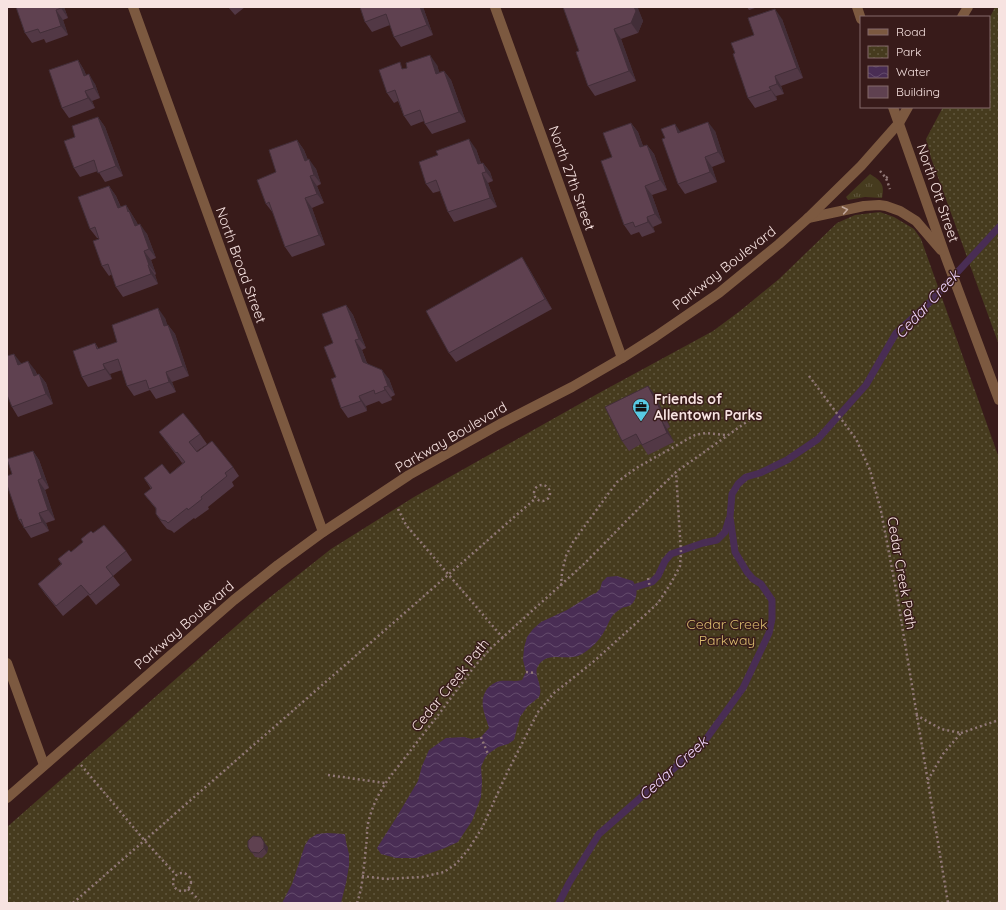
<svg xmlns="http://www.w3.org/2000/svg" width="1006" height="910" viewBox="0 0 1006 910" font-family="Quicksand,sans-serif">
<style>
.grass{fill:url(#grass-tufts)}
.park{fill:url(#park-dots)}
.water{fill:url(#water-waves)}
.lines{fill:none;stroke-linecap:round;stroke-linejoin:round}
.stream{stroke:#492d54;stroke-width:7}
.path{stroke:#917877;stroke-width:2.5;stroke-dasharray:2 3;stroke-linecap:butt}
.minor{stroke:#7c5940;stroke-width:10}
.tertiary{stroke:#7c5940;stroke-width:10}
.wall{fill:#523845}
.shaded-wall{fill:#422e38}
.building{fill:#5f4150;stroke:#422e38}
.oneway{stroke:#c0a599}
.labels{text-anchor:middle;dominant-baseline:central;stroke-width:3;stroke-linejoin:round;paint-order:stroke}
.street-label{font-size:14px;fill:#f7e3e1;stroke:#381b1a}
.poi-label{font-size:14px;font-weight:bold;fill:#f7e3e1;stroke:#381b1a;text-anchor:start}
.park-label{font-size:14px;fill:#dbbd6f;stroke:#381b1a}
.water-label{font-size:15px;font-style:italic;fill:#f2d6fe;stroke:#381b1a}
</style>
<defs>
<pattern id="grass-tufts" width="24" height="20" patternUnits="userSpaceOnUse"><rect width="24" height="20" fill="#463b1e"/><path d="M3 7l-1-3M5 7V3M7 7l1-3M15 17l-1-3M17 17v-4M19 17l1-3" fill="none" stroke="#61573e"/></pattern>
<pattern id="park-dots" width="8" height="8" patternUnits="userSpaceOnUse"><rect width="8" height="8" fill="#463b1e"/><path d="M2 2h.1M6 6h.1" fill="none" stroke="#61573e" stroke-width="1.8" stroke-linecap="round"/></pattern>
<pattern id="water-waves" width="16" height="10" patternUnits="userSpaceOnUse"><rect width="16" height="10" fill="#492d54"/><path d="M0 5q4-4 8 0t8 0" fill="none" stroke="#644b6c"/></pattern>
</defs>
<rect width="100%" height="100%" fill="#381b1a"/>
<path class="grass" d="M870 174C881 181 885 184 882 198L865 197 848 200 846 197Z"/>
<g class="park">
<path d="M995 7H999V345L931 158 926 139 943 107H989V19Z"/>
<path d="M880 212 894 217 914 229 921 239 999 458V903H7V827L260 605 331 549 414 497 599 393 713 331 740 311 779 279 837 223 855 215Z"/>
</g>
<g class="water">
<path d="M617 576 633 581C637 587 638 595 634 601 631 607 627 606 622 608 619 610 616 612 614 614 610 618 608 625 605 630 600 640 590 650 580 655 568 661 551 652 541 662 532 671 539 678 540 688 541 691 540 694 539 697L527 707 520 717 514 740 508 744 498 747 488 754 485 758 481 767 482 782 481 797 472 821 458 842 445 848 416 858H396L381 854 377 848 396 818 418 781 422 766 429 750 446 738 464 737 472 739 481 737 489 728C485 714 478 702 487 689 490 685 495 682 500 681 508 680 515 682 522 680L526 672 523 660 524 648 527 637 533 629 541 622 567 610 591 595 596 593 600 589 602 582 607 577Z"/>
<path d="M327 833 345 834 346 842 349 854V866L346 883 341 903H282L292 884 305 845 309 839 317 834Z"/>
</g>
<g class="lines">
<g class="stream">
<path d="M636 587 652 582 658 576 665 561 671 554 703 543 717 540 725 532 729 519"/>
<path d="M559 903 569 883 599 834 704 742 743 688 769 633 772 619V600L761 584 753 579 747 572 735 552 730 517 732 494 738 484 746 477 760 473 787 460 818 439 866 385 896 333 930 302 999 227"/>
</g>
<g class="path">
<path d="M880 171 886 178 890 189"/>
<path d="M886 178 890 175"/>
<path d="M809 376 856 439 870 470 881 511 897 595 948 903"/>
<circle cx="542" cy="493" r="8"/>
<path d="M398 509 406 525 503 638"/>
<path d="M648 578 650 588"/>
<path d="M561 586 562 572 566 556 573 542 617 482 638 467 695 435 706 433 726 435"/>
<path d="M526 672 536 673"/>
<path d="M916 715 941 729 961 733 943 754 928 780"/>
<path d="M961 733 999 720"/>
<path d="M481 737 488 754"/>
<path d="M81 765 145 841 176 875"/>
<path d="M328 775 385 783"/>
<circle cx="182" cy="882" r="9"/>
<path d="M362 876 386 879 422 877 444 872 456 864 468 850 482 828 506 775 538 712 554 693 592 663 645 615 658 603 671 583 680 566 681 553 676 472"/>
<path d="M188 889 199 900"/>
<path d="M73 903 536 498"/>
<path d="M357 903C364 883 364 860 367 838 367 832 367 826 369 820 373 803 382 787 393 773L442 710 474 667 491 648 585 563 638 509 676 472 755 416"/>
</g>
<g class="minor">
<path d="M133 7 323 532"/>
<path d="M495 7 622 358"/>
<path d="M7 663 44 765"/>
</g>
<g class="tertiary">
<path d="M857 7 861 19"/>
<path d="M962 17 968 7"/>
<path d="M893 107 945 255 999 400"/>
<path d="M808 218 864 206 879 205 886 206 900 211 916 221 941 250"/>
<path d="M7 798 234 600 278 565 323 532 409 475 500 424 572 387 622 358 655 337 719 293 779 244 807 219 861 166 899 123 908 107"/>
</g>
</g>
<g class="wall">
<path d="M16 7H64L68 18 63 20 68 35 46 43 44 39 32 43 25 33Z"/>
<path d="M228 7H245L235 15Z"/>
<path d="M360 7H423L433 35 401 47 394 37 390 25 372 32 365 22Z"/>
<path d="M563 7H637L643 21 638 33 621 39 636 81 595 96 588 86 579 51Z"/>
<path d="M747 7H758L749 10Z"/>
<path d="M782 19 803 78 781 86 784 94 776 96 777 100 755 108 748 98 754 35Z"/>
<path d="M78 60 84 70 86 75 95 84 100 98 92 101 95 108 69 118 62 108Z"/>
<path d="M437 65 439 72 444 71 451 80 466 122 432 134 425 124 424 121 411 126 404 116 398 101 394 103 387 93Z"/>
<path d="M98 117 105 127 123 176 105 182 98 171 80 177 74 168 75 137Z"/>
<path d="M631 123 638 132 643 146 647 145 654 154 667 190 652 195 662 223 653 227 655 232 642 237 639 232 631 235 624 225 612 157Z"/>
<path d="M715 131 725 162 712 167 717 182 685 194 678 184 680 132Z"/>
<path d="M297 140 304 150 308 160 316 169 321 184 317 186 324 203 312 208 325 245 292 257 285 247 273 213 266 204 276 172Z"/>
<path d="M476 149 481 163H483L490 172 493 181 488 183 497 207 454 222 448 212 440 191 433 193 426 184Z"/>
<path d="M109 186 116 196 121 207 126 205 136 221 138 225 147 234 156 258 151 260 156 274 155 275 158 284 123 297 116 287 112 274 109 276 102 266 99 239V238H97L90 229Z"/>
<path d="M528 267 552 309 456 362 449 353Z"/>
<path d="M346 305 353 315 366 348 362 350 367 363 389 379 395 395 391 397 392 400 382 404 379 401 366 406 367 411 348 418 341 408 333 343Z"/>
<path d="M165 318 167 325H168L175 334 189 376 172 382 176 392 156 399 150 390 134 396 127 386 122 370 110 374 112 379 88 387 82 377 95 343 99 349 117 342Z"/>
<path d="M21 364 35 370 37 374H39L46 383 53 404 18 417 12 407Z"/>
<path d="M648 386 655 395 670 427 667 429 674 442 648 455 641 444 629 451 622 441Z"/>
<path d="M159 432 200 434 207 444 197 451 233 467 239 476 232 482 234 486 208 507 209 509 195 519 194 518 174 533 172 531 167 529 162 523 156 514V509L144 494 151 489 144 478 170 474 184 462 182 463Z"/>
<path d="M33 451 39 460 49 488 45 490 55 520 46 523 49 531 31 538 19 520 12 474Z"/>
<path d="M93 533 126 551 132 560 113 576 120 585 96 605 88 595 63 616 45 594 38 584 61 564 58 559 71 552 83 542 81 539Z"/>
<path d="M248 847H268L267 853 262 858 255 857Z"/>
</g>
<g class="shaded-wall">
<path d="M60 7H64L68 18 61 8Z"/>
<path d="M420 7H423L433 35 427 25Z"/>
<path d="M634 7H637L638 8 643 21 638 33 631 23Z"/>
<path d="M775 9 782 19 803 78 797 68Z"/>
<path d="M56 10 63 20 68 35 61 26Z"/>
<path d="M614 29 621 39 636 81 629 71Z"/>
<path d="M430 55 437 65 443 83 436 74Z"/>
<path d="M78 60 84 70 91 86 84 76Z"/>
<path d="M444 71 451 80 466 122 459 112Z"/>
<path d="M89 74 95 84 100 98 94 88Z"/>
<path d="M775 76 781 86 784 94 777 84Z"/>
<path d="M769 87 776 96 777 100 771 90Z"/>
<path d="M85 91 92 101 95 108 88 98Z"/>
<path d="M98 117 105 127 123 176 116 166Z"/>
<path d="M708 122 715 131 725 162 718 152Z"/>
<path d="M631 123 638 132 647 157 640 147Z"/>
<path d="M675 124 682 134 678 133Z"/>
<path d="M469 139 476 149 484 172 478 164Z"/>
<path d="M297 140 304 150 312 170 305 161Z"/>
<path d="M647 145 654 154 667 190 660 180Z"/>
<path d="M705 157 712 167 717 182 710 172Z"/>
<path d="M309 159 316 169 321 184 314 175Z"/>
<path d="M483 163 490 172 493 181 486 172Z"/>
<path d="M482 173 488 183 497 207 490 198Z"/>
<path d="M310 176 317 186 324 203 317 194Z"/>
<path d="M109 186 116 196 125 218 118 208Z"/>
<path d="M645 186 652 195 662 223 655 214Z"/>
<path d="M305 198 312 208 325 245 319 235Z"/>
<path d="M126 205 136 221 142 235 135 226Z"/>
<path d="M647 217 653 227 655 232 648 222Z"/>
<path d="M140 224 147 234 156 258 149 249Z"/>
<path d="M144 251 151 260 156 274 149 265Z"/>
<path d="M522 257 528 267 552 309 545 299Z"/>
<path d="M148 265 155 275 158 284 151 274Z"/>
<path d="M346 305 353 315 366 348 359 339Z"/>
<path d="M158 308 165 318 171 335 164 326Z"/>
<path d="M168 325 175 334 189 376 183 366Z"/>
<path d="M355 340 362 350 370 372 363 362Z"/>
<path d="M14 354 21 363 25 374 18 365Z"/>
<path d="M28 361 35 370 41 385 34 376Z"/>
<path d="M103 364 110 374 112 379 105 369Z"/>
<path d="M382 370 389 379 395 395 388 386Z"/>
<path d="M166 372 172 382 176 392 169 382Z"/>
<path d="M39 374 46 383 53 404 46 394Z"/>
<path d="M648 386 655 395 670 427 664 417Z"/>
<path d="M384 387 391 397 392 400 385 390Z"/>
<path d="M359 396 366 406 367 411 361 401Z"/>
<path d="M661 419 667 429 674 442 667 433Z"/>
<path d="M33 451 39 460 49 488 42 478Z"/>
<path d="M38 480 45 490 55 520 48 510Z"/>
<path d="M39 513 46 523 49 531 42 522Z"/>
<path d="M264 842 268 847 267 853 264 848Z"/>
</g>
<g class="building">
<path d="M16 7H60L61 8 56 10 61 26 40 33 38 29 25 33Z"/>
<path d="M360 7H420L427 25 394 37 386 14 365 22Z"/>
<path d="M563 7H634L636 11 631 23 614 29 629 71 588 86 576 52 579 51Z"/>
<path d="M775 9 797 68 775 76 777 84 769 87 771 90 748 98 733 54 735 53 731 43 754 35 748 18Z"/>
<path d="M430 55 436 74 444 71 459 112 425 124 420 110 404 116 395 90 387 93 379 70 400 62 402 69 407 68 406 63Z"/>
<path d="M78 60 84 76 89 74 94 88 85 91 88 98 62 108 49 70Z"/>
<path d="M98 117 116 166 98 173 94 160 74 168 64 141 75 137 72 126Z"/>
<path d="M708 122 718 152 705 157 710 172 678 184 662 139 665 138 661 129 675 124 678 133Z"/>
<path d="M631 123 640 147 647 145 660 180 645 186 655 214 647 217 648 222 635 227 633 222 624 225 601 161 612 157 603 133Z"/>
<path d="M469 139 478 164 483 163 486 172 482 173 490 198 448 212 436 180 426 184 419 162 438 155 436 151Z"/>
<path d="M297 140 305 161 309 159 314 175 310 176 317 194 305 198 319 235 285 247 269 202 266 204 257 180 276 172 269 150Z"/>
<path d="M109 186 118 208 126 205 128 212 129 211 135 226 140 224 149 249 144 251 149 265H148L151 274 116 287 108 264 102 266 93 241 99 239 95 227 90 229 78 197Z"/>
<path d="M522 257 545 299 449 353 426 311Z"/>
<path d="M346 305 359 339 355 340 363 362 382 370 388 386 384 387 385 390 375 394 374 390 359 396 361 401 341 408 331 379 336 377 324 347 333 343 322 314Z"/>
<path d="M158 308 164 326 168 325 183 366 166 372 169 382 149 389 146 380 127 386 118 359 103 364 105 369 82 377 73 351 95 343 97 349 117 342 112 325Z"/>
<path d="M14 354 18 365 28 361 34 376 39 374 46 394 12 407 7 395V356Z"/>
<path d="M648 386 664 417 661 419 667 433 642 445 636 434 622 441 605 407Z"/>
<path d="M183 413 200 434 189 442 197 452 212 441 233 467 225 473 227 476 201 497 202 499 188 510 187 508 168 523 166 521 161 520 156 514V508L144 494 152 488 144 478 162 464 170 474 185 462 177 452 176 453 159 432Z"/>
<path d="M33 451 42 478 38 480 48 510 39 513 42 522 24 528 21 519 19 520 7 485V476L12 474 7 459Z"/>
<path d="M104 525 126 551 106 567 113 576 90 595 81 585 56 606 38 584 62 564 58 559 69 550 71 552 83 542 81 539 91 531 93 533Z"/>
<path d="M253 836 261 837 264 842V848L259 853 251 852 248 847V841Z"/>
</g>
<defs><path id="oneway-chevron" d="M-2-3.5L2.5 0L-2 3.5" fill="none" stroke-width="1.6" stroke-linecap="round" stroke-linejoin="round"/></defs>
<use class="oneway" href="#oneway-chevron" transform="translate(845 210) rotate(-11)"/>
<defs>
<symbol id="office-pin" viewBox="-11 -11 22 30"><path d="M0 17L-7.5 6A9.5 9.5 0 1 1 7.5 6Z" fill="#58c9e3" stroke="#381b1a"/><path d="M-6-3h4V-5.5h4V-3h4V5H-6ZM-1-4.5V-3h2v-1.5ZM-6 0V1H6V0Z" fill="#111"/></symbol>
</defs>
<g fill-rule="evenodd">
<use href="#office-pin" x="631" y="397" width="20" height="27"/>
</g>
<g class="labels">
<g class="street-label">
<text transform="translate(572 178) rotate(70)">North 27th Street</text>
<text transform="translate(938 193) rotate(71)">North Ott Street</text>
<text transform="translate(241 265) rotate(70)">North Broad Street</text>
<text transform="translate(724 268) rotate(-38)">Parkway Boulevard</text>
<text transform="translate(451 437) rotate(-30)">Parkway Boulevard</text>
<text transform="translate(902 573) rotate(80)">Cedar Creek Path</text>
<text transform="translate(184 625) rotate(-41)">Parkway Boulevard</text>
<text transform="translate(450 685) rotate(-51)">Cedar Creek Path</text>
</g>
<g class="poi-label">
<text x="654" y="399">Friends of<tspan x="654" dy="16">Allentown Parks</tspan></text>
</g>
<g class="park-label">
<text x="727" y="624">Cedar Creek<tspan x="727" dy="16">Parkway</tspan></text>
</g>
<g class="water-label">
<text transform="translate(927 304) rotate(-47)">Cedar Creek</text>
<text transform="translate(673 768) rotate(-42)">Cedar Creek</text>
</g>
</g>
<rect width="1006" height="910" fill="none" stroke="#f7e3e1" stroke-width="16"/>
<rect x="860" y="16" width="130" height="92" fill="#381b1a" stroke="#846b6a"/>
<rect x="868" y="29" width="20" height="6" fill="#7c5940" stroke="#846b6a"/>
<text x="896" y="36" font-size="12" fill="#f7e3e1">Road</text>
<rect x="868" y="46" width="20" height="12" fill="url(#park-dots)" stroke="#846b6a"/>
<text x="896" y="56" font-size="12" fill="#f7e3e1">Park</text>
<rect x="868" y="66" width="20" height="12" fill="url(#water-waves)" stroke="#846b6a"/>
<text x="896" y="76" font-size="12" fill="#f7e3e1">Water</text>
<rect x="868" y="86" width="20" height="12" fill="#5f4150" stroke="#846b6a"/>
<text x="896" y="96" font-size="12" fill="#f7e3e1">Building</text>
</svg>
